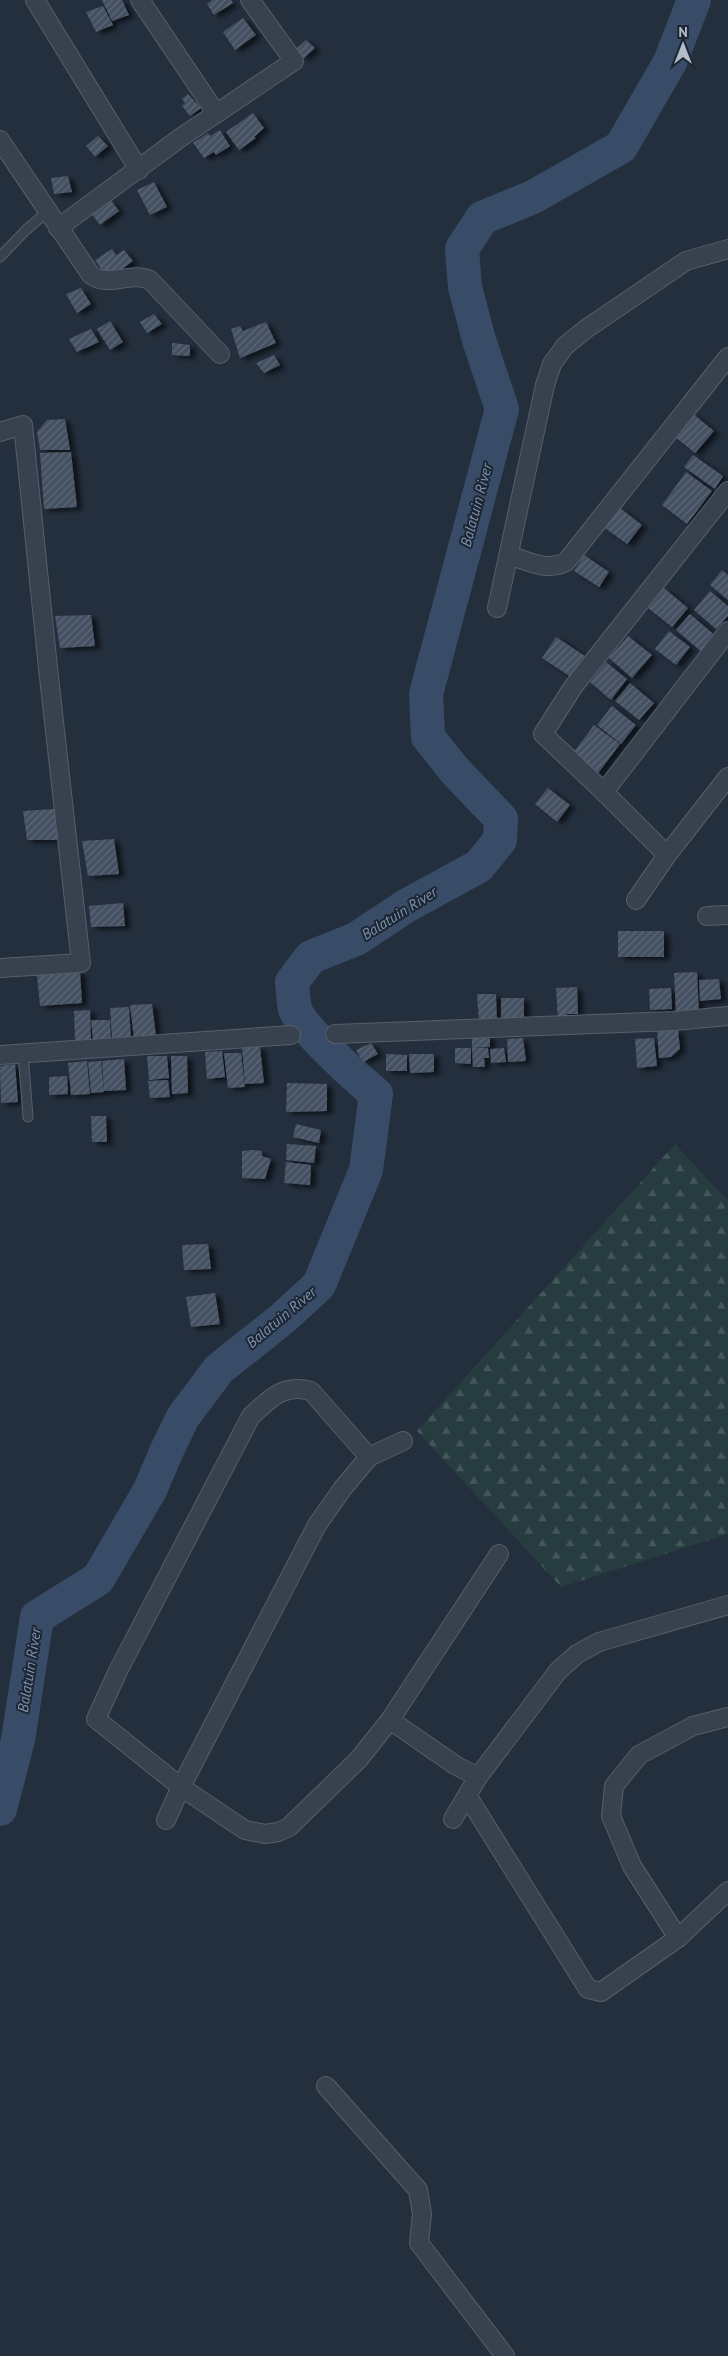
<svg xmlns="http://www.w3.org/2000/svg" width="728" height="2356" viewBox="0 0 728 2356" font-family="'PT Sans',sans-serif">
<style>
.forest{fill:url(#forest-firs)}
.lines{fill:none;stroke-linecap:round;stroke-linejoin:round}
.river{stroke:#394c67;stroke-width:34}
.building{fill:url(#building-hatch);filter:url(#shadow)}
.lane-casing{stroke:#565f6c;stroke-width:11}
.street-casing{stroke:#565f6c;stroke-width:20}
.lane{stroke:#38414e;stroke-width:9}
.street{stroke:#38414e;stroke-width:18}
.labels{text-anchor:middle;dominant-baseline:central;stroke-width:4;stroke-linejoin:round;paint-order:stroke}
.water-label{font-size:15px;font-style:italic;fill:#7c92b1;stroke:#1d2633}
</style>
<defs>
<pattern id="forest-firs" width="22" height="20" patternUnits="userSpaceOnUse" patternTransform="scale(1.25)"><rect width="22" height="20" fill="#263c3f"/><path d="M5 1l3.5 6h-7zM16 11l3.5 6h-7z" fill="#435659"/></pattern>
<pattern id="building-hatch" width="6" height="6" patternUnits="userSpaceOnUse" patternTransform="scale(1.25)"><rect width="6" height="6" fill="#455162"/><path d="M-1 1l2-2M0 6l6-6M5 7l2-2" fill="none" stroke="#5d6877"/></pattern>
<filter id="shadow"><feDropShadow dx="5.5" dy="3" stdDeviation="2.5" flood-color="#0009"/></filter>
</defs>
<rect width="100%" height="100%" fill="#242f3e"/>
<path class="forest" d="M675 1144 728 1201V1534L561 1587 417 1431Z"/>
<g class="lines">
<path class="river" d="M0 1809 18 1740 37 1617 98 1579 150 1490 167 1450 183 1417 219 1369 282 1319 319 1285 366 1170 376 1094C359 1080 300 1027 295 1009 293 1001 293 991 292 982L311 957 356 939 406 906 479 866 500 840 501 819 456 772 428 737 426 694 502 409 479 340 465 287 462 249 482 218 533 197 621 147 670 62 694 0"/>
</g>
<g class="building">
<path d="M102 0H122L129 15 112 21Z"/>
<path d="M212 0H231L233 3 214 15 207 4Z"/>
<path d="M103 6 113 25 96 32 86 12Z"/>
<path d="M243 18 256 35 235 50 223 32Z"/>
<path d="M306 40 315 48 304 58 296 49Z"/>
<path d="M188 94 201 108 190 116 182 106 185 103 182 99Z"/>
<path d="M253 113 264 128 254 137 256 138 239 150 226 132Z"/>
<path d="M220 130 230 146 216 155 214 152 204 158 193 143 208 133 210 136Z"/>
<path d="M98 136 108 146 95 157 86 146Z"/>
<path d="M68 176 72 192 54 194 51 178Z"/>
<path d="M154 182 167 207 150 215 137 190Z"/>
<path d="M110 199 119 211 100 225 90 212Z"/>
<path d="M112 249 116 255 124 250 133 261 108 279 95 260Z"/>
<path d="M81 288 91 304 77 313 66 294Z"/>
<path d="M154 314 162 324 147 333 140 322Z"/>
<path d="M110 321 123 342 110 350 97 329Z"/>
<path d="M266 322 276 343 240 358 231 329 240 326 243 331Z"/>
<path d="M91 329 99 342 77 352 69 339Z"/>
<path d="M172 343 190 345V356L172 355Z"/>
<path d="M274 355 280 365 264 373 256 363Z"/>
<path d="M692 413 714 431 695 453 674 436Z"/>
<path d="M65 419 70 450H40L37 432 47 420Z"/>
<path d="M71 452 77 507 44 509 40 453Z"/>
<path d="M693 455 723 476 715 489 684 467Z"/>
<path d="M686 472 712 491 687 524 662 505Z"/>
<path d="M620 508 642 525 627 544 605 528Z"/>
<path d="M584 555 609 572 599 587 574 571Z"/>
<path d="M722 570 728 575V600L710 585Z"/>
<path d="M664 588 688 608 672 627 648 608Z"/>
<path d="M710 591 728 606V616L716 629 694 610Z"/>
<path d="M690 614 717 637 703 653 676 630Z"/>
<path d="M91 615 95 646 60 648 55 616Z"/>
<path d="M669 631 690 647 676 665 655 649Z"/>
<path d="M628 636 652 655 632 678 609 658Z"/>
<path d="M556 637 585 656 571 677 542 658Z"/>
<path d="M606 662 627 679 611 700 590 682Z"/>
<path d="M630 683 654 703 639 720 615 701Z"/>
<path d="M612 706 636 725 621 744 597 725Z"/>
<path d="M594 725 620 744 596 776 570 757Z"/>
<path d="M548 788 570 805 557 822 535 804Z"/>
<path d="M54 809 58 840H27L23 811Z"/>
<path d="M114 839 119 874 88 876 82 841Z"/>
<path d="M123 903 125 926 91 927 89 906Z"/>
<rect x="618" y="931" width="46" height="26"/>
<path d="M80 971 82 1003 40 1006 37 975Z"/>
<path d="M697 972 699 1013 676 1014 674 973Z"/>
<path d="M719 979 721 999 700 1001 699 980Z"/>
<path d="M577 987 578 1014H567V1020H558L556 988Z"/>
<path d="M671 988 672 1009 650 1010 649 989Z"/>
<path d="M477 994H496L497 1022H479Z"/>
<path d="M501 998H524V1021L501 1020Z"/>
<path d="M152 1004 156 1036 134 1039 130 1005Z"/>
<path d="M129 1007 131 1038H112L110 1008Z"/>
<path d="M90 1010 91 1040 75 1041 74 1011Z"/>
<path d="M91 1020H110L111 1039 93 1040Z"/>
<path d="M678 1029 680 1049 671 1057 659 1058 657 1031Z"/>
<path d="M472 1036H490V1047L472 1048Z"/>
<path d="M523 1038 526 1061 508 1062 507 1039Z"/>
<path d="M654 1038 657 1066 637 1068 635 1039Z"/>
<path d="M371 1043 378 1054 363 1062 356 1050Z"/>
<path d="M260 1047 264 1083 245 1084 242 1048Z"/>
<path d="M455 1048H471V1064L455 1063Z"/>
<path d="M472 1048H488L489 1058H484L485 1067H473Z"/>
<path d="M504 1048 506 1062 491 1063 490 1049Z"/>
<path d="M222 1051 225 1077 207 1079 205 1052Z"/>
<path d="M224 1053H241L245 1087 228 1088Z"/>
<path d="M386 1054 407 1055V1071H386Z"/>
<path d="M409 1054H434V1072L410 1073Z"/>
<path d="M147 1056H167L169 1078 149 1080Z"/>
<path d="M171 1056H187L188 1093 172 1094Z"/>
<path d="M124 1059 126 1090 104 1091 102 1061Z"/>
<path d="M87 1061 90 1094 71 1095 68 1063Z"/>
<path d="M101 1061 104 1092 91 1093 88 1062Z"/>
<path d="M15 1064 18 1102 1 1103 0 1066Z"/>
<path d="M67 1076 68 1094 49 1095V1077Z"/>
<path d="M168 1080 170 1097 150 1098 148 1081Z"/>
<path d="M287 1083 327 1084V1111L286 1112Z"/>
<path d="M91 1116H106L107 1142H92Z"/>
<path d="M296 1124 321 1130 319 1143 293 1137Z"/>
<path d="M287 1144 316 1146 314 1163 286 1160Z"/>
<path d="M252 1150 262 1151V1156L271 1159 265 1179 242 1178V1151Z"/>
<path d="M286 1162 311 1165 310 1185 284 1183Z"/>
<path d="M208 1244 211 1269 184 1270 182 1245Z"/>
<path d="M215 1293 220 1324 191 1327 186 1297Z"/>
</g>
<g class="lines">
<defs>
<g id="lane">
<path d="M0 257 26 230 48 211"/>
<path d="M23 1053 28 1117"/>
</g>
<g id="street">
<path d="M35 0 139 170"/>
<path d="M140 0 216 113"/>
<path d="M0 140 91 275C109 288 131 271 150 280L220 354"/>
<path d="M58 228 180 138 294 61 250 0"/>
<path d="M0 432 23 425 48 668 81 963 0 968"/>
<path d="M509 555C528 561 547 572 566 562L728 357"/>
<path d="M497 608 545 385 552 364 565 346 586 329 686 261 728 249"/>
<path d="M604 792 728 631"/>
<path d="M667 855 604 792 543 734 573 687 728 491"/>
<path d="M636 900 667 855 728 777"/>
<path d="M707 916 728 915"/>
<path d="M335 1034 674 1021 728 1016"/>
<path d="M0 1055 291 1035"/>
<path d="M369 1457 311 1391C283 1383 270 1399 251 1416L118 1671 96 1719 181 1787 245 1830 265 1834 278 1832 289 1827 359 1759 390 1720 499 1554"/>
<path d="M390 1720 455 1765 478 1777"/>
<path d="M468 1797 588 1989 601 1992 678 1938 728 1891"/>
<path d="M453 1819 478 1777 558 1671 577 1654 599 1642 728 1605"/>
<path d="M166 1820 181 1787 317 1525 343 1488 369 1457 403 1441"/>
<path d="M678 1938 632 1866 611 1816 614 1786 639 1755 693 1726 728 1717"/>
<path d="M326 2086 418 2190 422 2214 419 2243 505 2356"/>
</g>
</defs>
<use href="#lane" class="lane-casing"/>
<use href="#street" class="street-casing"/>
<use href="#lane" class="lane"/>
<use href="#street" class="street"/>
</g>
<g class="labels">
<g class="water-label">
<text transform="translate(476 505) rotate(-75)">Balatuin River</text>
<text transform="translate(399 913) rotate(-32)">Balatuin River</text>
<text transform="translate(281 1317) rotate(-40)">Balatuin River</text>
<text transform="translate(29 1670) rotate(-81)">Balatuin River</text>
</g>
</g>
<g transform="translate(683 45)" stroke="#1d2633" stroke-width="4" paint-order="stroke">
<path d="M0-4L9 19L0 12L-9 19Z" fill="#b4bcc9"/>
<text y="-8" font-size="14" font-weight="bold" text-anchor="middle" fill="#b4bcc9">N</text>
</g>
</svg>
